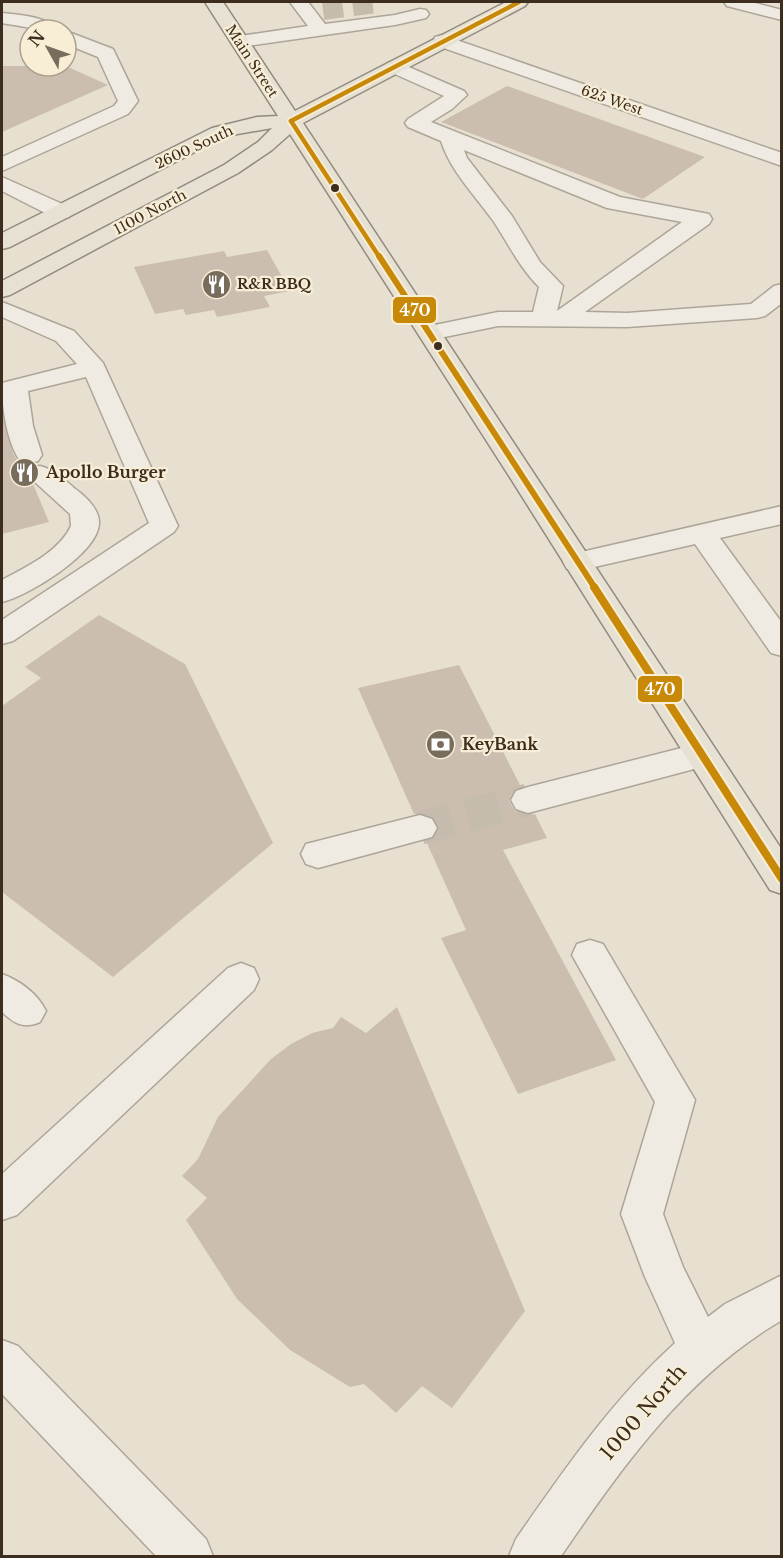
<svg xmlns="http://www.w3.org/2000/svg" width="783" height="1558" viewBox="0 0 783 1558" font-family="'Libre Baskerville',serif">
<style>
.building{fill:#cbbeb0}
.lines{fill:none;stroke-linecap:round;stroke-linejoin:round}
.minor-tunnel-far1{stroke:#c5bcad;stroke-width:20;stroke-dasharray:20 10;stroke-linecap:butt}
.minor-tunnel{stroke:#c5bcad;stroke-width:33;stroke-dasharray:33 16;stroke-linecap:butt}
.minor-casing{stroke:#ada598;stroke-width:3}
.major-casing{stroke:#928a7f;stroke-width:3}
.minor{fill:#efebe2;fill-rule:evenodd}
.major{fill:#e7e1d3;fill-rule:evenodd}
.bus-1-far2-casing{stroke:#f8eed6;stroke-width:8}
.bus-1-far1-casing{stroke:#f8eed6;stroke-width:10}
.bus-1-casing{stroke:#f8eed6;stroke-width:12}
.bus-1-far2{stroke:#c88808;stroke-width:4.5}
.bus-1-far1{stroke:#c88808;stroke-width:6}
.bus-1{stroke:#c88808;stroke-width:8}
.bus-dot{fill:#3d2d1f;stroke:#f8eed6;stroke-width:2}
.labels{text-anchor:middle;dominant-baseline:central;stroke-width:4.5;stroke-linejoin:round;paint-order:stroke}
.far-street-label{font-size:14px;fill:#3d2d1f;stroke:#f8eed6}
.far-poi-label{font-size:14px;font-weight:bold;fill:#3d2d1f;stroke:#f8eed6;text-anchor:start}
.poi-label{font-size:16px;font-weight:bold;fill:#3d2d1f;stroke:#f8eed6;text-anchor:start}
.near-street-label{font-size:20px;fill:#3d2d1f;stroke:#f8eed6}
.line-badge{stroke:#f8eed6;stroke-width:2}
.badge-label{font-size:16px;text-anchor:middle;font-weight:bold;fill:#fff}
</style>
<rect width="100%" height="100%" fill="#e7e0d0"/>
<g class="building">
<path d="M2 66H66L108 85 2 132Z"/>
<path d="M507 86 705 157 643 199 441 122Z"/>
<path d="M267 250 290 291 264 296 270 307 217 317 214 310 186 315 183 309 155 314 134 267 224 251 227 257Z"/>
<path d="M2 410 13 453 18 462 26 465 27 468 24 474 33 484 49 522 2 534Z"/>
<path d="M99 615 185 664 273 843 113 977 2 892V706L41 678 25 667Z"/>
<path d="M459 665 521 787 514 790 509 801 515 811 527 815 535 814 547 838 503 850 616 1060 518 1094 441 938 466 930 426 841 434 838 439 827 433 817 421 813 414 814 358 688Z"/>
<path d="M397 1007 525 1311 452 1408 422 1386 396 1413 364 1384 350 1387 290 1350 237 1299 186 1220 207 1198 182 1176 198 1159 218 1117 271 1059 291 1044 312 1033 333 1028 341 1017 366 1033Z"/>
</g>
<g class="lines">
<path class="minor-tunnel-far1" d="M323 10 377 3"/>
<path class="minor-tunnel" d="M420 828 528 800"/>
<defs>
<g id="minor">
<path d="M290 2H308L325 24 395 15 420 9 426 10 429 14 426 18 395 25 240 47 233 45 231 41 233 37 308 26Z"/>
<path d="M724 2H751L782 10V20L727 6Z"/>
<path d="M2 13C18 15 47 16 57 30 38 30 21 26 2 23Z"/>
<path d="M66 31 113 49 138 101 128 114 2 171V157L114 106 118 101 98 57 66 44Z"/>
<path d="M442 35 782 153V166L435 45 433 41 435 37Z"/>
<path d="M395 61 464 91 467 95 452 109 431 122 620 197 709 214 712 219 709 224 585 312 627 313 751 304 774 286 782 284V303L765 316 757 318 627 327 498 326 430 340 421 338 418 333 421 328 430 326 498 312H533L539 287C520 268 509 245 494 222 475 195 451 172 441 141L408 127 405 123 408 119 444 96 388 71 385 67 388 63ZM464 150 607 208 682 222 557 311 563 286 540 262 512 216 467 158Z"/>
<path d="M2 177 69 207 72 212 69 217 61 219 53 217 2 191Z"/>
<path d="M2 302 74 331 103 363 178 526 174 532 13 641 2 644V620L149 523 86 377 28 391 33 426 42 455 38 461 29 463 20 461C6 440 2 405 2 383L77 364 56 341 2 317Z"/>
<path d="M40 466C53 469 64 479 74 488 85 496 100 509 99 524 97 554 28 596 2 602V580C26 567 59 552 71 526L70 514 26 474 30 468Z"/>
<path d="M782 506V524L720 538 782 623V656L771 653 695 544 577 571 567 569 563 562 567 555 577 553Z"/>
<path d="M701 743 713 746 717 755 713 764 528 813 516 809 511 800 516 791 528 787Z"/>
<path d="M420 815 432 819 437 828 432 837 318 868 306 864 301 854 306 844Z"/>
<path d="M590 940 603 944 695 1100 663 1214 683 1267 708 1317 725 1304 782 1275V1320C685 1377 623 1466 561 1556H509L516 1539C564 1470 612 1400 675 1343L645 1277 621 1214 655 1102 572 955 577 944Z"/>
<path d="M241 963 254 968 259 979 254 990 17 1215 2 1220V1174L228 968Z"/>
<path d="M2 974C20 981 37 993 46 1011L40 1022C23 1029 15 1024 2 1012Z"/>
<path d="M2 1340 18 1346 206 1539 213 1556H156L2 1394Z"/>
</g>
<path id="major" d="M205 2H223L295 111 506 2H528L525 6 303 123 782 850V894L770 890 511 479 290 134 272 150 238 173 10 295 2 297V281L224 165 258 142 272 128 226 136 10 247 2 249V233L212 128 257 117 278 116Z"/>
</defs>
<use href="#minor" class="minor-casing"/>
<use href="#major" class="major-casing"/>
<use href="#minor" class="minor"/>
<use href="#major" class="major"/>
<defs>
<g id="bus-1-far2">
<path d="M291 121 380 258"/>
<path d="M291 121 519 2"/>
</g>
<path id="bus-1-far1" d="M379 256 595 588"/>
<path id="bus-1" d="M594 587 782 879"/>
</defs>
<use href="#bus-1-far2" class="bus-1-far2-casing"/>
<use href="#bus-1-far1" class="bus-1-far1-casing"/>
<use href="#bus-1" class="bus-1-casing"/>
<use href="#bus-1-far2" class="bus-1-far2"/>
<use href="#bus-1-far1" class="bus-1-far1"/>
<use href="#bus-1" class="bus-1"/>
</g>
<defs>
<symbol id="restaurant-disc" viewBox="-11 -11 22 22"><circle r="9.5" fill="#786c5d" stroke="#f8eed6"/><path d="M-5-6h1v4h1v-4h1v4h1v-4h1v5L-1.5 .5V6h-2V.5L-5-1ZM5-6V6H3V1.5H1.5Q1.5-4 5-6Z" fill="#fff"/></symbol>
<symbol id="bank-disc" viewBox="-11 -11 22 22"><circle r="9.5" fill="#786c5d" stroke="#f8eed6"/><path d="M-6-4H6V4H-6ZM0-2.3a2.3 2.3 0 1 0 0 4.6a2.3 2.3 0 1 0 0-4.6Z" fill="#fff"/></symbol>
</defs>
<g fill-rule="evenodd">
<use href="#restaurant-disc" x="200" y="268" width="33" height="33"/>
<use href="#restaurant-disc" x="8" y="456" width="33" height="33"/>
<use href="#bank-disc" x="424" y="728" width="33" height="33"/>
</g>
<g class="bus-dot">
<circle cx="335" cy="188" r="5"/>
<circle cx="438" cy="346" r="5"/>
</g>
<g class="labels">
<g class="far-street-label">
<text transform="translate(252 61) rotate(57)">Main Street</text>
<text transform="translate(612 100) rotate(19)">625 West</text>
<text transform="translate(194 147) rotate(-25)">2600 South</text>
<text transform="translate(150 212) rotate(-28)">1100 North</text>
</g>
<g class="far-poi-label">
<text x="237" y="284">R&amp;R BBQ</text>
</g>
<g class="poi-label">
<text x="46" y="472">Apollo Burger</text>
<text x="462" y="744">KeyBank</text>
</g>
<g class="near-street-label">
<text transform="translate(643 1412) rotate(-49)">1000 North</text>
</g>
</g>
<g class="line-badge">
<rect x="392" y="296" width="45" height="28" rx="6" fill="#c88808"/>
<rect x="637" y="675" width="46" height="28" rx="6" fill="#c88808"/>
</g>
<g class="badge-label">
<text x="415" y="316">470</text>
<text x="660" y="695">470</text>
</g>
<rect width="783" height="1558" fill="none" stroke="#3d2d1f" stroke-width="6"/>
<g transform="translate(48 48) rotate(310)"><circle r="28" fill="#f8eed6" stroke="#ada18d" stroke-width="1.5"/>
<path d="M0-4.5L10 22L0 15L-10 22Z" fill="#786c5d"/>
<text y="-9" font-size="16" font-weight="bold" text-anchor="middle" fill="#3d2d1f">N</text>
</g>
</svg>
